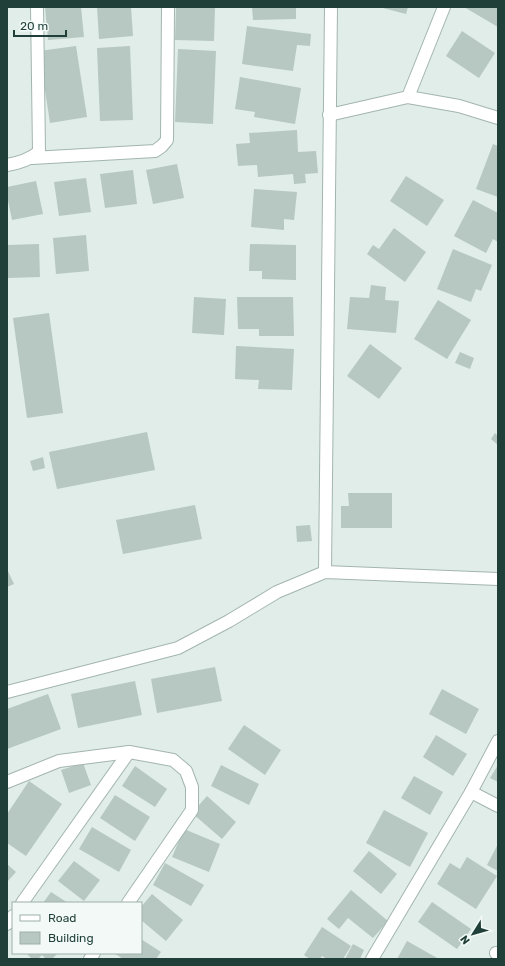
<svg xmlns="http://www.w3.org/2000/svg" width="505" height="966" viewBox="0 0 505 966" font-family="Rubik,sans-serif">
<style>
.building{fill:#b6c8c1}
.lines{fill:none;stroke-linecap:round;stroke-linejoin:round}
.minor-casing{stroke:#a3b5b0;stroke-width:14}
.minor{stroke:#fff;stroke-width:12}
</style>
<rect width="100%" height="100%" fill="#e1ede8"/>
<g class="building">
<path d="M45 7H81L84 37 48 40Z"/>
<path d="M97 7H131L133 36 99 39Z"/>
<path d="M176 7H215L214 41 175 40Z"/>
<path d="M252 7H296V19L253 20Z"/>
<path d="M379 7H408L406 14Z"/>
<path d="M464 7H498V27Z"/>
<path d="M247 26 311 34 310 46 297 45 293 71 242 64Z"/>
<path d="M462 31 495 53 479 78 446 56Z"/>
<path d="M76 46 87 117 50 123 39 51Z"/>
<path d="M130 46 133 120 100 121 97 48Z"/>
<path d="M178 49 216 51 213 124 175 122Z"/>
<path d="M240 77 301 88 295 124 254 117 255 112 235 109Z"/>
<path d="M297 130 298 152 316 151 318 173 305 174 306 183 294 184 293 174 258 177 257 165 238 166 236 144 250 143 249 133Z"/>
<path d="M493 144 498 146V197L476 189Z"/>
<path d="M177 164 184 198 153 204 146 170Z"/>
<path d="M133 170 137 204 105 208 100 174Z"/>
<path d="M406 176 444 200 427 226 390 201Z"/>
<path d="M86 178 91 212 59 216 54 182Z"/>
<path d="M36 181 43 214 12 220 7 196V187Z"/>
<path d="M254 189 297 192 294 220 284 219V230L251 227Z"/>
<path d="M473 200 498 213V242L493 239 486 253 454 236Z"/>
<path d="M394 228 426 252 405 282 367 254 373 245 379 249Z"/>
<path d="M86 235 89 271 56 274 53 238Z"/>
<path d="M39 244 40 277 7 278V245Z"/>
<path d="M250 244 296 245V280L262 279V271H249Z"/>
<path d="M453 249 492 265 481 291 476 289 471 302 437 289Z"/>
<path d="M371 285 386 287 385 300 399 301 396 333 347 329 350 297 369 298Z"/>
<path d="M194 297 226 299 224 335 192 333Z"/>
<path d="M237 297H293L294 336H259V329H238Z"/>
<path d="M438 300 471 320 447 359 414 339Z"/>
<path d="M49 313 63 413 27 418 13 318Z"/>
<path d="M370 344 402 368 379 399 347 376Z"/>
<path d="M236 346 294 349 292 390 258 389 259 380 235 379Z"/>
<path d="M460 352 474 358 470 369 455 363Z"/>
<path d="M147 432 155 470 57 489 49 452Z"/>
<path d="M495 433 498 436V445L491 439Z"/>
<path d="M43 457 45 468 33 471 30 461Z"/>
<path d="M348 493H392V528H341V506H349Z"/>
<path d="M195 505 202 539 123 554 116 520Z"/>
<path d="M310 525 312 541 297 542 296 526Z"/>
<path d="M7 569 14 584 7 587Z"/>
<path d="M215 667 222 701 157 713 151 679Z"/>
<path d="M135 681 142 715 78 728 71 694Z"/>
<path d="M442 689 479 709 466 734 429 714Z"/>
<path d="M48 694 61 729 7 749V709Z"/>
<path d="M244 725 281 750 265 775 228 749Z"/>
<path d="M436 735 467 754 453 776 423 757Z"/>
<path d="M83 763 91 785 69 793 61 770Z"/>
<path d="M221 765 259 784 249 805 211 786Z"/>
<path d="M498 765V782L490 778Z"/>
<path d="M135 766 167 789 155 807 122 786Z"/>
<path d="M414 776 443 792 430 815 401 798Z"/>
<path d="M29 781 62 804 26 856 7 843V814Z"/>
<path d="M115 795 150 817 135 841 100 818Z"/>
<path d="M207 796 236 822 222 839 192 813Z"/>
<path d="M384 810 428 833 410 867 366 843Z"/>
<path d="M92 827 131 850 119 872 79 849Z"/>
<path d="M184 829 220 844 209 872 172 857Z"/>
<path d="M498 844V871L487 865Z"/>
<path d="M369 851 397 874 381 894 353 871Z"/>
<path d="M467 857 497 876 476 909 437 884 450 863 460 869Z"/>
<path d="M74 861 100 880 84 901 58 881Z"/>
<path d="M165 863 204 885 191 906 153 885Z"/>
<path d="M7 864 16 872 7 882Z"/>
<path d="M351 890 388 921 373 938 348 918 339 929 327 919Z"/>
<path d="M51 892 68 903H43Z"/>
<path d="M152 894 183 920 166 941 141 920V907Z"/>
<path d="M432 902 471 929 457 949 418 922Z"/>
<path d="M322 927 351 946 343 959H327L322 956 320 959H310L304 955Z"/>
<path d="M141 939 161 952 156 959H123L114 953H141Z"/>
<path d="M407 941 439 959H397Z"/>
<path d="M353 944 364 950 360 959H345Z"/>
<path d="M26 953H58L52 959H46L42 955 38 959H32Z"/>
</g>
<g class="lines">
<defs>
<g id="minor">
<path d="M408 97 444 7"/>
<path d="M329 115 408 97 459 106 498 118"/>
<path d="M32 158 155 151 162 146 167 140 168 7"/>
<path d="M7 165C19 163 29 160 39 152L37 7"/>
<path d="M325 572 331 7"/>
<path d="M7 692 178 648 229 621 277 592 325 572 498 579"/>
<path d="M7 782 59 761 129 752 173 760 186 771 192 787V810L128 903"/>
<path d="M471 792 498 806"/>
<path d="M22 903 129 752"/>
<path d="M7 924 13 916"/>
<path d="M496 953 498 954"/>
<path d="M90 959 94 953"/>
<path d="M372 959 471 792 498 741"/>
</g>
</defs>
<use href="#minor" class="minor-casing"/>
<use href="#minor" class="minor"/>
</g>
<rect width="505" height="966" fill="none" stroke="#1f3f38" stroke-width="16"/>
<rect x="12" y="902" width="130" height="52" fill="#f2f9f6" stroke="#9eafaa"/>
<rect x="20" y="915" width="20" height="6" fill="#ffffff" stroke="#9eafaa"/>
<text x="48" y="922" font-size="12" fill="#1f3f38">Road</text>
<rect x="20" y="932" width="20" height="12" fill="#b6c8c1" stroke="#9eafaa"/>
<text x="48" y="942" font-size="12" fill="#1f3f38">Building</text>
<g transform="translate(473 934) rotate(233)" stroke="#f2f9f6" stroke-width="3" paint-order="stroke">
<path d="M0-3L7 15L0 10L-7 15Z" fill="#1f3f38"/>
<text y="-6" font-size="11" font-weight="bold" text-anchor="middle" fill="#1f3f38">N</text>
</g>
<path d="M14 30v6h52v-6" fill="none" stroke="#1f3f38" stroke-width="2"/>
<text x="20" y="30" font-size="12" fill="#1f3f38" stroke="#f2f9f6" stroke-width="3" paint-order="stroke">20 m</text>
</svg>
